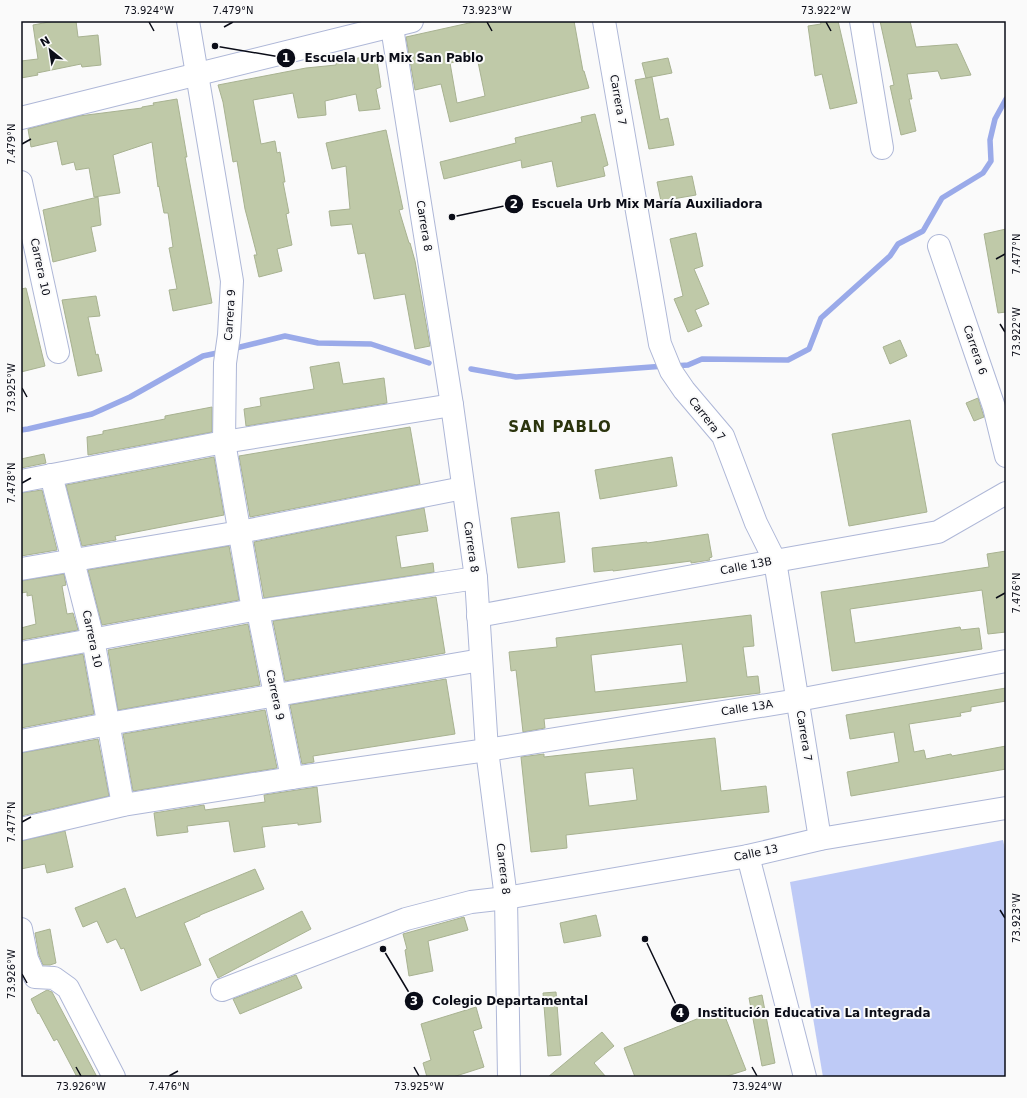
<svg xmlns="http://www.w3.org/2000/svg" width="1027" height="1098" viewBox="0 0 1027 1098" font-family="'DejaVu Sans',sans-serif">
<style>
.green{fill:#becaf6}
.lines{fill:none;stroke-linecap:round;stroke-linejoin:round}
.stream{stroke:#9aaae9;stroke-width:5.5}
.building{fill:#bfc9a8;stroke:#a8b291;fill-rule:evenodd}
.minor-casing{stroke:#aeb7d7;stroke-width:24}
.minor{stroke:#fff;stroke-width:22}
.ticks{fill:none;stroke:#0a0c17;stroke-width:1.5}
.labels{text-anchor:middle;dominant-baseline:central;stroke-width:4;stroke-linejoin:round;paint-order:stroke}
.street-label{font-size:11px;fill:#0a0c17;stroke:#fafafa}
.district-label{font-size:15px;font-weight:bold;letter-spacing:1px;fill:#2b340d;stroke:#fafafa}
.leader{fill:none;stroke:#0a0c17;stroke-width:1.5}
.callout-dot{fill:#0a0c17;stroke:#fafafa;stroke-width:1.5}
.mark-label{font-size:12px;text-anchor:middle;font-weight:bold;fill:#fff}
.callout-label{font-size:12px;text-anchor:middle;font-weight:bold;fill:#0a0c17;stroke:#fafafa;stroke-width:4;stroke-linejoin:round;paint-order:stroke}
.neatline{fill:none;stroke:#0a0c17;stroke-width:1.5}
.ticks-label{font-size:10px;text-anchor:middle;fill:#0a0c17}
</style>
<rect width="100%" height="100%" fill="#fafafa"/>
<path class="green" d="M1003 840 1006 854V1077H823L790 882Z"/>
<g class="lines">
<g class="stream">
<path d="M232 349 285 336 318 343 371 344 429 363"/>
<path d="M674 366 688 365 702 359 788 360 809 349 821 318 890 256 898 244 923 231 942 198 983 173 991 161 990 140 995 119 1006 99"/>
<path d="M471 369 516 377 665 366"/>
<path d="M21 430 28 429 92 414 130 397 203 356 222 352"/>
</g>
</g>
<g class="building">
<path d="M54 21H76L78 37 98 35 101 65 82 67 81 64 37 73 38 75 21 78V61L38 59 33 25Z"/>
<path d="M478 21H574L583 71H584L589 88 450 122 441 84 415 90 406 37ZM477 57 485 96 457 103 450 63Z"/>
<path d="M820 21H838L857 103 830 109 822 74 815 76 808 26 821 24Z"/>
<path d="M880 21H910L916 47 957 44 971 75 941 79 938 71 907 74 912 99H909L916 131 901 135 890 86 894 85Z"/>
<path d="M376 54 381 87 376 89 380 109 359 111 356 94 325 101 326 115 298 118 293 93 253 100 261 144 275 141 277 153 280 152 285 182H283L289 213 286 214 292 245 277 249 282 271 259 277 254 255H257L245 209 237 161 233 162 223 102 218 85 306 68 336 65V63Z"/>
<path d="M668 58 672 73 646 78 652 77 660 120 668 118 674 145 649 149 635 80 646 78 642 63Z"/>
<path d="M177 99 187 157H185L212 303 173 311 169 290 177 289 169 248 173 247 168 213H164L159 186 158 187 152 142 113 155 120 193 94 197 89 168 76 170 74 162 62 165 57 141 31 147 28 129 79 116 142 108V107L154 105 153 103Z"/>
<path d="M595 114 608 165 603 167 605 176 557 187 552 161 522 168 521 160 444 179 440 162 516 143 515 138 582 122 581 117Z"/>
<path d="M386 130 403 209 399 210 409 243H410L415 261 430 346 415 349 405 294 374 299 365 253 358 254 352 224 331 226 329 211 350 209 346 166 332 169 326 143Z"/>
<path d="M692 176 696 195 661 201 657 182Z"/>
<path d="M98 197 101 225 91 227 96 251 53 262 43 210Z"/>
<path d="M1006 229V312L998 313 984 234Z"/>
<path d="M696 233 703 266 694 269 709 304 695 310 702 326 688 332 674 299 683 296 670 239Z"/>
<path d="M26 288 45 366 21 372V289Z"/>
<path d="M96 296 100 316 88 317 96 355 98 354 102 371 78 376 62 300Z"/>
<path d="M900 340 907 356 890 364 883 347Z"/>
<path d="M339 362 343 384 384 378 387 403 246 426 244 409 261 406 260 398 314 389 310 367Z"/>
<path d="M978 398 984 417 974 421 966 403Z"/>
<path d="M212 407V432L88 455 87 437 103 434V431L165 419V416Z"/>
<path d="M910 420 927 512 849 526 832 434Z"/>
<path d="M410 427 420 484 250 517 239 456Z"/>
<path d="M44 454 46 463 21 468V459Z"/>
<path d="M214 457 224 515 115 536 116 540 82 546 66 485Z"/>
<path d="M672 457 677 486 600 499 595 470Z"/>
<path d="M42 490 57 550 21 556V493Z"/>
<path d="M424 508 428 531 396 536 401 568 433 563 434 572 264 598 254 542Z"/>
<path d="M559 512 565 562 518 568 511 518Z"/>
<path d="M708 534 712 557 709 558 710 560 691 563V561L613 571V570L594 572 592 548 647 542V543Z"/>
<path d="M229 546 239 600 102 625 88 570Z"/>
<path d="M1006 551V632L988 634 982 590 850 609 855 643 960 627 961 630 979 628 982 649 832 671 821 592 989 567 987 554Z"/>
<path d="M64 574 66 585 62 586 67 614 73 613 78 630 21 640V628L36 624 32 595 27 596V592L21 593V581Z"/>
<path d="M436 597 445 653 285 681 273 621Z"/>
<path d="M751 615 754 646 743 647 747 677 758 676 760 693 544 719 545 728 523 732 516 670 511 671 509 652 557 647 556 638ZM682 644 687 682 595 692 591 655Z"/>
<path d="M248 624 260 685 118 710 108 650Z"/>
<path d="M83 654 94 714 21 728V665Z"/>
<path d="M446 679 455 734 313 756 314 762 302 764 290 705Z"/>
<path d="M1006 688V701L971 707V711L960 713 961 716 909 724 914 752 924 750 926 759 951 754 952 756 1006 746V769L851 796 847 772 899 762 894 732 850 739 846 715Z"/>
<path d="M265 710 277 768 133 791 123 734Z"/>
<path d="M715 738 721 791 766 786 769 812 566 835 567 848 531 852 521 757 544 754V757ZM633 768 637 800 589 806 585 773Z"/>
<path d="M98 739 109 796 21 816V753Z"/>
<path d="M317 787 321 822 298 825V823L262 827 265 847 234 852 229 821 187 826 188 832 157 836 154 813 204 805 205 810 265 802 264 795Z"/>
<path d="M65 831 73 867 47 873 45 864 21 869V841Z"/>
<path d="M255 869 264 889 200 915V916L184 923 201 965 141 991 124 948 121 949 116 939 107 943 97 921 83 927 75 908 125 888 136 918Z"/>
<path d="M302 911 311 929 218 978 209 959Z"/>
<path d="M596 915 601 936 564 943 560 923Z"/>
<path d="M464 917 468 930 428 941 433 971 409 976 405 950 407 949 403 934Z"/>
<path d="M50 929 56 963 50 965H43L39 955 35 933Z"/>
<path d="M296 975 302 988 240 1014 233 999Z"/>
<path d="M47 990 52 992 97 1077H77L57 1039 54 1041 39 1013 38 1014 31 999Z"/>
<path d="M556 992 561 1055 548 1056 543 993Z"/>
<path d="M762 995 775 1063 762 1066 749 998Z"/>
<path d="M476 1007 482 1028 473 1031 484 1067 453 1077H427L423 1063 431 1060 421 1024Z"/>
<path d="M722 1009 746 1070 724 1077H635L624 1048Z"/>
<path d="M602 1032 614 1046 594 1063 606 1077H548Z"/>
</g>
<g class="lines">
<defs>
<g id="minor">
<path d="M188 21 232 281 229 335 225 363 224 442 253 610"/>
<path d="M391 21 452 405 476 578 487 750 506 898 509 1077"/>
<path d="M604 21 660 344 671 371 684 390 723 436 756 523 775 561 820 839"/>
<path d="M861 21 882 148"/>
<path d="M21 118 412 21"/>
<path d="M21 182 58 352"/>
<path d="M939 246 994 407 1006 456"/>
<path d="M51 475 93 639 123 805"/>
<path d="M21 481 224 442 452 405"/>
<path d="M21 569 240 532 463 488"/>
<path d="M258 611 292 778"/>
<path d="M478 616 775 561 938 532 1006 493"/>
<path d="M21 653 253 610 258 611 476 578"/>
<path d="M21 741 108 724 481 660"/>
<path d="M21 829 123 805 292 778 487 750 798 700 1006 661"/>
<path d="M748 856 805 1077"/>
<path d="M21 929 27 959 35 977 54 978 68 988 114 1077"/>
<path d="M222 990 406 919 471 902 506 898 748 856 820 839 1006 808"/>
</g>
</defs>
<use href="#minor" class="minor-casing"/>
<use href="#minor" class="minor"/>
</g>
<path class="ticks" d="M149 22 154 31M487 22 492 31M826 22 831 31M224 27 233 22M22 144 31 139M996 259 1005 254M1000 324 1005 332M22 388 27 397M22 483 31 478M996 598 1005 593M22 822 31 817M1000 910 1005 918M22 974 27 983M76 1067 81 1076M414 1067 419 1076M752 1067 757 1076M169 1076 178 1071"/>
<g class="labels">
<g class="street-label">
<text transform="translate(618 100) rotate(80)">Carrera 7</text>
<text transform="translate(424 226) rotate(81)">Carrera 8</text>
<text transform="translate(40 267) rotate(78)">Carrera 10</text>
<text transform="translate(230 315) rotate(-86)">Carrera 9</text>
<text transform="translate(975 350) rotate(71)">Carrera 6</text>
<text transform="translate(707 419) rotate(52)">Carrera 7</text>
<text transform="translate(471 547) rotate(82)">Carrera 8</text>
<text transform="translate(746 566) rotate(-11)">Calle 13B</text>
<text transform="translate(92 639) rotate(78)">Carrera 10</text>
<text transform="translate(275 695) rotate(78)">Carrera 9</text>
<text transform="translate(747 708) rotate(-9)">Calle 13A</text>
<text transform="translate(804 736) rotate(81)">Carrera 7</text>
<text transform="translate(756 853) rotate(-12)">Calle 13</text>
<text transform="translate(503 869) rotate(83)">Carrera 8</text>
</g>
<g class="district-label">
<text x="560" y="427">SAN PABLO</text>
</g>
</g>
<path class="leader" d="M215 46L286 58M452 217L514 204M383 949L414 1001M645 939L680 1013"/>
<g class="callout-dot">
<circle cx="215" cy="46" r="4"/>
<circle cx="452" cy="217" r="4"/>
<circle cx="383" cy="949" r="4"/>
<circle cx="645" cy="939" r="4"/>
<circle cx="286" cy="58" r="10"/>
<circle cx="514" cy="204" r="10"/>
<circle cx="414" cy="1001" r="10"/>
<circle cx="680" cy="1013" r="10"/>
</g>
<g class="mark-label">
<text x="286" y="62">1</text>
<text x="514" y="208">2</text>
<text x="414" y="1005">3</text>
<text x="680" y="1017">4</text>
</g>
<g class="callout-label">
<text x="394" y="62">Escuela Urb Mix San Pablo</text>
<text x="647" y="208">Escuela Urb Mix María Auxiliadora</text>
<text x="510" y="1005">Colegio Departamental</text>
<text x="814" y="1017">Institución Educativa La Integrada</text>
</g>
<rect width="1027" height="1098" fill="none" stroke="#fafafa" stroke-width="44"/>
<g transform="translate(50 50) rotate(330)" stroke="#fafafa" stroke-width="3" paint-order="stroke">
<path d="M0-3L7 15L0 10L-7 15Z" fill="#0a0c17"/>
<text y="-6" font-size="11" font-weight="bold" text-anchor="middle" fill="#0a0c17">N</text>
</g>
<rect x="22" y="22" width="983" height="1054" class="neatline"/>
<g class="ticks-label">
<text x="149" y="14">73.924°W</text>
<text x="233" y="14">7.479°N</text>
<text x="487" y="14">73.923°W</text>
<text x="826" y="14">73.922°W</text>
<text transform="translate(11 144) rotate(-90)" y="4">7.479°N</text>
<text transform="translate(1016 254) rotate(-90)" y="4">7.477°N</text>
<text transform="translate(1016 332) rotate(-90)" y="4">73.922°W</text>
<text transform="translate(11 388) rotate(-90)" y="4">73.925°W</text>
<text transform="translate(11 483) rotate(-90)" y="4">7.478°N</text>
<text transform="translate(1016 593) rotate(-90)" y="4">7.476°N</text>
<text transform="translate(11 822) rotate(-90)" y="4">7.477°N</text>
<text transform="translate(1016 918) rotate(-90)" y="4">73.923°W</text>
<text transform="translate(11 974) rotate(-90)" y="4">73.926°W</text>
<text x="81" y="1090">73.926°W</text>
<text x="169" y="1090">7.476°N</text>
<text x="419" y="1090">73.925°W</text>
<text x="757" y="1090">73.924°W</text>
</g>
</svg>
